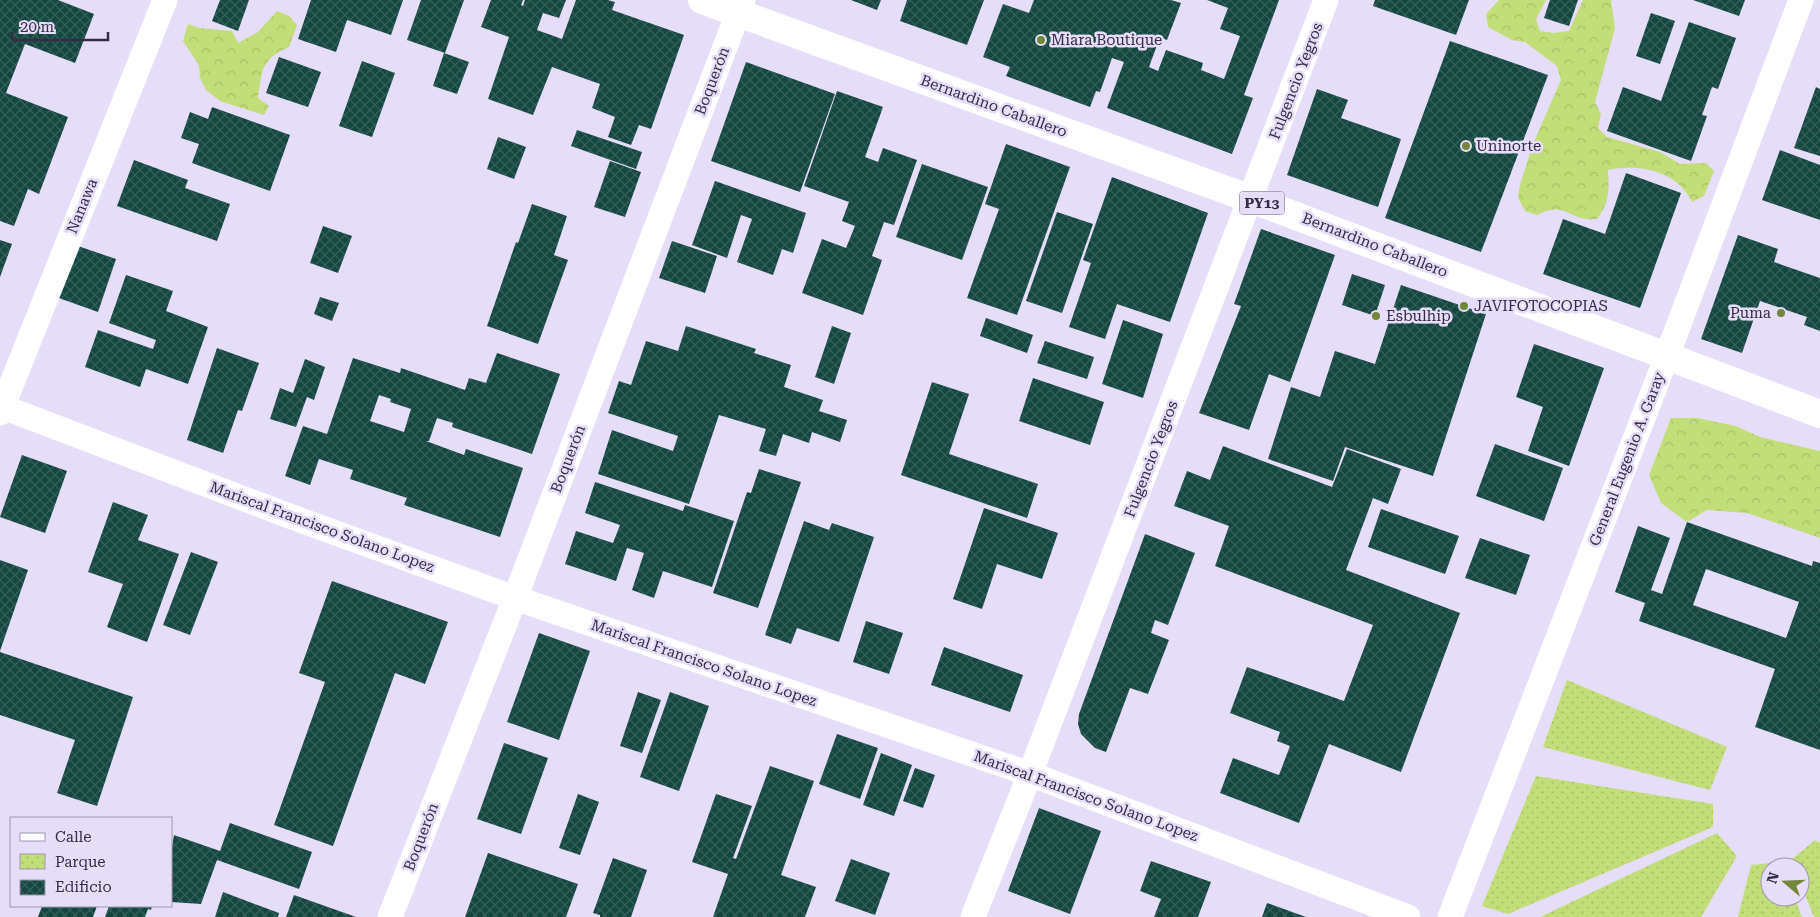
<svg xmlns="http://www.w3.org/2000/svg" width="1820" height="917" viewBox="0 0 1820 917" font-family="'Roboto Serif',serif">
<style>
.forest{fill:url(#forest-crowns)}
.park{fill:url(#park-dots)}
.building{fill:url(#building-cross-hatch);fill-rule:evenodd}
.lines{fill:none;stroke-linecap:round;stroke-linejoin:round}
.minor{stroke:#fff;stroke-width:25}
.trunk{stroke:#fff;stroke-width:28}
.poi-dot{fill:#738738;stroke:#e6ddf8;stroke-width:2}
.labels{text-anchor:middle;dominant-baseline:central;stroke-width:5;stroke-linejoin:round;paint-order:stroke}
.shield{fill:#e6ddf8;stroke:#6b617b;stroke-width:1}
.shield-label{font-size:14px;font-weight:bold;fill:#362c46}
.poi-label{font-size:15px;fill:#362c46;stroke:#e6ddf8;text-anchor:start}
.street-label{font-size:15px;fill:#362c46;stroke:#e6ddf8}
</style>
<defs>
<pattern id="forest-crowns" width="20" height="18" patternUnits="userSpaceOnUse" patternTransform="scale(1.25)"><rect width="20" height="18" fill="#c2de78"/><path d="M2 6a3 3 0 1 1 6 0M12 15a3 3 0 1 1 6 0" fill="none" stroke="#a7bf69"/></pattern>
<pattern id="park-dots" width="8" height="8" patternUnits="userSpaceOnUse" patternTransform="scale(1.25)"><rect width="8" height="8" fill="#c2de78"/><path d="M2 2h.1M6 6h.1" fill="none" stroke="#a7bf69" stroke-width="1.8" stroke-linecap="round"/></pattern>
<pattern id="building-cross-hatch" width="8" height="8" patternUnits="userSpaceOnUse" patternTransform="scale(1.25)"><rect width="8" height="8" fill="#13473f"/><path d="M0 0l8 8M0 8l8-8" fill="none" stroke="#365f5a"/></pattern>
</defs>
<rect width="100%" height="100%" fill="#e6ddf8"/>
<g class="forest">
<path d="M1499 0H1546L1536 19 1540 31 1554 33 1569 31 1583 0H1611L1615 28 1595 102 1601 114 1598 128 1607 137 1660 152 1680 164 1706 163 1714 171 1704 196 1692 202C1678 171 1639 163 1608 170 1609 190 1610 202 1597 219 1570 223 1567 199 1537 215L1525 211 1518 198 1520 185 1533 144 1561 80 1557 66 1525 42 1512 40 1488 27 1486 14Z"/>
<path d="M277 11 289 16 297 25 289 47C261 59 262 70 258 98L269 106 264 115 220 101 206 90 200 78 199 65 183 41 188 24 200 28 232 31 238 43 258 32Z"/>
<path d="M1671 418H1697L1736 426 1760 437 1820 451V538L1747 513 1707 510 1687 522 1661 503 1649 475Z"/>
</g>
<g class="park">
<path d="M1567 680 1727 747 1710 790 1543 747Z"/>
<path d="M1536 776 1713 804V827L1508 914 1482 906Z"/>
<path d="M1717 833 1737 856 1701 917H1540Z"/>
<path d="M1815 840 1820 843V917H1814L1800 882V867H1794L1791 860Z"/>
<path d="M1780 862 1782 867H1770V897H1794L1802 917H1738L1751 865Z"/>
</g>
<g class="building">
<path d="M0 0H58L94 14 75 63 25 44 6 93 68 117 39 194 28 189 14 226 0 221Z"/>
<path d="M220 0H249L238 31 212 21Z"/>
<path d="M311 0H403L391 35 347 20 336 52 298 39Z"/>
<path d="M421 0H464L445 53 407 40Z"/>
<path d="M491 0H523L521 5 523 6 525 0H566L559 18 543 13 537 30 562 39 576 0H608L615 2 612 10 684 35 651 129 639 125 631 145 608 137 615 117 592 108 600 84 552 67 533 115 488 99 509 37 481 27Z"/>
<path d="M851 0H881L877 10Z"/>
<path d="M907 0H984L967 45 900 21Z"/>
<path d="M1034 0H1171L1181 3 1167 40 1160 37 1149 67 1158 71 1166 50 1203 63 1201 70 1224 79 1240 36 1220 29 1228 8 1207 0H1279L1244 95 1253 98 1232 154 1107 108 1124 62 1112 58 1100 92 1096 91 1090 107 1006 76 1010 67 983 57 1003 4 1029 13Z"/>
<path d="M1375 0H1469L1456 35 1373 6Z"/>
<path d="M1550 0H1578L1569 26 1544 18Z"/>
<path d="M1693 0H1745L1739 16Z"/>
<path d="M1651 13 1675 21 1660 64 1636 56Z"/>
<path d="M1689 22 1736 38 1718 89 1712 87 1702 115 1707 116 1691 161 1607 131 1623 87 1661 101Z"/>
<path d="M1450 41 1548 75 1481 252 1385 218Z"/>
<path d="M444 53 469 62 457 94 433 86Z"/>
<path d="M279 57 321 72 308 107 266 93Z"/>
<path d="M362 61 395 73 372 137 339 126Z"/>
<path d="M746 62 835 94 800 192 711 161Z"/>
<path d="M1816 87 1820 89V156L1794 148Z"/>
<path d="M1317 89 1348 100 1341 118 1401 139 1378 207 1287 175Z"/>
<path d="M837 91 883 107 865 157 878 162 883 148 917 160 894 225 884 222 872 256 882 260 863 315 802 293 822 239 846 248 855 226 842 221 849 202 804 186Z"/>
<path d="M212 107 290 135 270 191 192 163 199 144 181 138 190 112 208 119Z"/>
<path d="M577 130 642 152 636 169 571 146Z"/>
<path d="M498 137 526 147 514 179 487 169Z"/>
<path d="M1006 144 1070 167 1017 315 967 298 999 209 985 204Z"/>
<path d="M1780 150 1820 165V220L1762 200Z"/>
<path d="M134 160 188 180 185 188 230 204 217 241 117 206Z"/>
<path d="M610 161 641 172 625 217 594 207Z"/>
<path d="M922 164 988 187 962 260 896 237Z"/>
<path d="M1626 173 1681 193 1640 308 1543 274 1563 219 1605 234Z"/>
<path d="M1112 177 1208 213 1170 322 1117 304 1105 339 1069 327 1091 263 1083 260Z"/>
<path d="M715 181 806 213 793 253 782 249 773 275 737 262 752 219 741 215 727 258 692 245Z"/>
<path d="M532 204 567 216 554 255 568 260 538 344 487 326 516 242 518 243Z"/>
<path d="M1057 212 1093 224 1062 313 1026 301Z"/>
<path d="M323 226 352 236 338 273 310 263Z"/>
<path d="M1261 229 1335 255 1290 382 1269 374 1249 430 1199 413 1241 306 1234 304Z"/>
<path d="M1738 235 1778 249 1774 262 1820 278V331L1804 325 1807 317 1760 301 1742 353 1701 339Z"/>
<path d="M0 240 12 244 0 277Z"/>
<path d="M672 241 717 256 705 293 659 278Z"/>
<path d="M75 245 116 259 98 312 56 297Z"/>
<path d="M1352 274 1385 285 1375 316 1342 305Z"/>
<path d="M126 275 173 291 166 311 208 327 188 384 146 369 140 387 85 367 98 330 153 349 156 340 109 323Z"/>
<path d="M1401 285 1486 314 1433 476 1345 447 1333 481 1268 459 1291 387 1320 397 1335 351 1375 364Z"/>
<path d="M320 297 339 303 332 321 314 314Z"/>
<path d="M986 318 1033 335 1027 353 980 336Z"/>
<path d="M1123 320 1163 334 1143 398 1102 384Z"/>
<path d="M686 326 756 349 754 353 791 365 784 387 823 400 819 411 847 420 840 442 812 432 809 443 783 434 776 456 759 451 766 429 719 415 689 504 598 474 612 430 673 451 678 436 608 413 619 381 631 385 646 341 678 351Z"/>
<path d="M832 326 851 333 834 384 815 377Z"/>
<path d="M1045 341 1094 357 1087 379 1037 363Z"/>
<path d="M1534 344 1604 368 1569 466 1528 451 1543 407 1516 397Z"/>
<path d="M217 348 259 363 242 411 238 410 223 453 187 440Z"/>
<path d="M497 353 560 374 532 454 452 427 453 423 437 418 429 441H426L464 455 466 449 523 468 500 537 404 505 407 498 350 479 353 470 319 459 310 485 285 476 303 426 327 434 353 358 400 373 401 368 465 390 469 378 486 383ZM379 395 391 399 390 402 411 409 404 432 370 421Z"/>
<path d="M305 359 325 367 314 400 307 397 296 427 270 419 280 388 293 393Z"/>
<path d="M1033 378 1104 402 1090 445 1019 421Z"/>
<path d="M932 382 969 394 949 454 1038 484 1027 518 901 475Z"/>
<path d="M1495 444 1563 468 1544 521 1476 496Z"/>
<path d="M1223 446 1332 487 1347 449 1401 469 1388 504 1373 498 1346 570 1460 613 1401 772 1329 744 1299 823 1220 793 1233 758 1279 775 1290 746 1277 741 1280 732 1230 713 1247 667 1344 701 1373 625 1215 566 1229 526 1174 506 1187 471 1210 480Z"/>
<path d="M22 455 67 471 45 533 0 517Z"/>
<path d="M759 469 801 482 758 608 713 593 747 492 751 493Z"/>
<path d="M595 482 683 511 685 505 734 521 712 587 663 571 654 598 632 590 644 553 627 548 616 581 565 564 576 531 613 543 620 525 585 513Z"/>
<path d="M113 502 148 515 138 540 179 554 147 642 107 627 123 584 88 572Z"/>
<path d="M984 508 1058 533 1042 579 997 564 982 609 953 599Z"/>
<path d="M1381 509 1459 536 1445 574 1368 547Z"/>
<path d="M804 521 829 530 832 523 874 537 839 642 797 628 791 644 765 635Z"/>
<path d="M1687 522 1812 566 1813 561 1820 563V750L1755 727 1775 669 1639 621 1645 603 1615 592 1638 526 1670 538 1651 590 1662 594ZM1706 569 1799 602 1786 638 1693 605Z"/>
<path d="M1145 534 1195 553 1168 625 1155 620 1151 633 1169 640 1148 694 1130 688 1106 752 1095 748 1081 734 1078 724 1079 714Z"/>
<path d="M1480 538 1530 555 1516 595 1465 578Z"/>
<path d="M191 552 218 562 190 635 163 625Z"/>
<path d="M0 560 28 570 0 651Z"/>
<path d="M332 581 448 622 425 684 395 673 333 846 274 825 325 682 299 673Z"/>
<path d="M866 621 903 633 889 674 853 662Z"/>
<path d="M539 633 590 651 559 740 507 722Z"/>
<path d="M944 647 1023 675 1010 712 931 685Z"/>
<path d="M0 652 133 697 97 806 57 793 75 740 0 715Z"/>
<path d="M638 692 661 700 642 753 620 746Z"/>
<path d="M670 692 709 706 679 791 640 777Z"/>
<path d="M837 734 878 748 860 799 819 784Z"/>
<path d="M504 743 548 758 521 834 477 819Z"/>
<path d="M881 753 912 765 894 816 863 805Z"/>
<path d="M770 766 814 781 781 875 816 887 805 917H713L728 874 692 862 716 794 752 806 733 858 736 859Z"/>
<path d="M915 768 935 775 923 808 903 801Z"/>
<path d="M578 794 599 802 580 855 559 848Z"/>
<path d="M1039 808 1101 831 1070 914 1008 891Z"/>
<path d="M230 823 312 852 299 889 217 860 201 904 171 902V853L174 835 220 851Z"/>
<path d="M488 853 578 884 566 917H465Z"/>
<path d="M613 858 647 870 631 917H600V915L593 913Z"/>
<path d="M851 859 890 873 875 915 835 901Z"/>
<path d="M1151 861 1211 882 1198 917H1154L1161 899 1140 891Z"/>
<path d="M223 892 279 913 278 917H215Z"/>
<path d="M294 895 356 917H286Z"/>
<path d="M1267 903 1306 917H1262Z"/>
<path d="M42 906H97L93 917H38Z"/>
<path d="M109 906H152L151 910 148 909 145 917H105Z"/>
</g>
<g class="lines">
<g class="minor">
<path d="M0 406 292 517 515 598 1030 774 1408 917"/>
<path d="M0 413 165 0"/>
<path d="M390 917 515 598 743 0"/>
<path d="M973 917 1030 774 1326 0"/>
<path d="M1450 917 1667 356 1801 0"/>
</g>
<path class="trunk" d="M702 0 1251 199 1820 414"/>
</g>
<g class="poi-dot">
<circle cx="1041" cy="40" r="5"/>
<circle cx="1466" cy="146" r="5"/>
<circle cx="1464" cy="306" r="5"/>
<circle cx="1781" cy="313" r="5"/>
<circle cx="1376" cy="316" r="5"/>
</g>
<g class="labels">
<rect class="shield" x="1239.5" y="191.5" width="45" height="23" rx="4"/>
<g class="shield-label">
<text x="1262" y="203">PY13</text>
</g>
<g class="poi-label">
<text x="1051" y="40">Miara Boutique</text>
<text x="1476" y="146">Uninorte</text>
<text x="1474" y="306">JAVIFOTOCOPIAS</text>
<text x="1771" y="313" text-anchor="end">Puma</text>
<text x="1386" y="316">Esbulhip</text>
</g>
<g class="street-label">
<text transform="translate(712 81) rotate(-69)">Boquerón</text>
<text transform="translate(1296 81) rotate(-69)">Fulgencio Yegros</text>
<text transform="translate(994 106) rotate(20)">Bernardino Caballero</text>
<text transform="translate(82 206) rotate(-68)">Nanawa</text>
<text transform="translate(1375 245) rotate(21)">Bernardino Caballero</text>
<text transform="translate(568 459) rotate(-69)">Boquerón</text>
<text transform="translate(1151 459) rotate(-69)">Fulgencio Yegros</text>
<text transform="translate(1627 459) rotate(-69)">General Eugenio A. Garay</text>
<text transform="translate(322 527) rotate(20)">Mariscal Francisco Solano Lopez</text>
<text transform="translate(704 663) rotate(19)">Mariscal Francisco Solano Lopez</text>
<text transform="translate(1086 796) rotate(20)">Mariscal Francisco Solano Lopez</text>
<text transform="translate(421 837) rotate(-69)">Boquerón</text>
</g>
</g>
<rect x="10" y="817" width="162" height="90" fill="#e6ddf8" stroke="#a096b1"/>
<rect x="20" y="833" width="25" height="8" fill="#ffffff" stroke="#a096b1"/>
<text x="55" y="842" font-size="15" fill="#362c46">Calle</text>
<rect x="20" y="854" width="25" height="15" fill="url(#park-dots)" stroke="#a096b1"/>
<text x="55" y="867" font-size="15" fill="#362c46">Parque</text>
<rect x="20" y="880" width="25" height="15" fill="url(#building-cross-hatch)" stroke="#a096b1"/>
<text x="55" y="892" font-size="15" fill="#362c46">Edificio</text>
<g transform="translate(1785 882) rotate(289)"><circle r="24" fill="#e6ddf8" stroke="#a096b1"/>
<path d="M0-4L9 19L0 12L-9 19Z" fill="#738738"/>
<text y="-8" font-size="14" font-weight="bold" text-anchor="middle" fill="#362c46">N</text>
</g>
<path d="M12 32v8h96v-8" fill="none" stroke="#362c46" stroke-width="2.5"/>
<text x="20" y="32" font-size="15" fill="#362c46" stroke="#e6ddf8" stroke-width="4" paint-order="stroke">20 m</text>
</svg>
